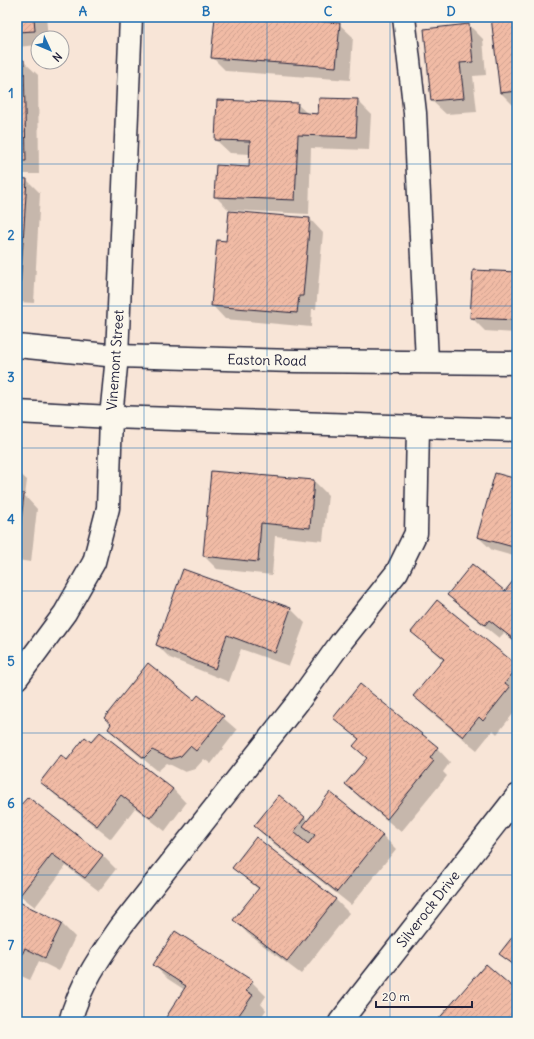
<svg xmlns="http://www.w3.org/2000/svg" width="534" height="1039" viewBox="0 0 534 1039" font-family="Delius,sans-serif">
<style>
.shadow{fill:#0003}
.building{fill:url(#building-hatch);stroke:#22223b}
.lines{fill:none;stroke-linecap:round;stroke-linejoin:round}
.minor-casing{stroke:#22223b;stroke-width:25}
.major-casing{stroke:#22223b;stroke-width:25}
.minor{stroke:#fbf7ec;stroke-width:22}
.major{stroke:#fbf7ec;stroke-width:22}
.grid{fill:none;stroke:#1f6fb2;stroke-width:1;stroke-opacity:0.55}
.labels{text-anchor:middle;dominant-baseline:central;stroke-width:3.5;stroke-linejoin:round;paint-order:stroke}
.street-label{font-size:14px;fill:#22223b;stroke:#fbf7ec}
.neatline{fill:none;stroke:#1f6fb2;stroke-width:1.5}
.grid-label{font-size:13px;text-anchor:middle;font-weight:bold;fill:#1f6fb2}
</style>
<defs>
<pattern id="building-hatch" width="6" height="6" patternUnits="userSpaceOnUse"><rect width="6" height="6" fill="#f1bba5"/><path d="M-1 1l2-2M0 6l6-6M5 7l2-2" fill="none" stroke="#cea08f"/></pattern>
</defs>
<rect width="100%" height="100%" fill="#f8e5d7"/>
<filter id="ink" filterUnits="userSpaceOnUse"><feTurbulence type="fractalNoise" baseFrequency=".025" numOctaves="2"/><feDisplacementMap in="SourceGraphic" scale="8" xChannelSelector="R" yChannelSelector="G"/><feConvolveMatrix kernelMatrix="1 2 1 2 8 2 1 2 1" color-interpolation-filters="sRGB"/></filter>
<g filter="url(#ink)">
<g class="shadow">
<path d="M17 17H46L48 38H38V45L17 47Z"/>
<path d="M216 17H279V19L339 24 353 37 350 80 226 71 212 57Z"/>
<path d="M492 17H517V106H514L501 93Z"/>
<path d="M469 25 483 39 486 75 473 76 477 112 446 114 432 101Z"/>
<path d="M17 62H24L38 75 39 174H17Z"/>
<path d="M357 100 371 114 369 150 311 148 309 214 229 210 215 196 250 168V154L230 153 216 140 297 104 308 114 319 115Z"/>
<path d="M17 179 27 180 40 193 34 303 17 302Z"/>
<path d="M310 219 323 233 316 309H312L311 327 225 319 212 305 227 242Z"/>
<path d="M517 273V333L485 331 471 317Z"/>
<path d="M17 471 27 480 25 496 37 509 31 562 17 560Z"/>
<path d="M517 480V557L492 550 478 537Z"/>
<path d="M314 481 328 495 323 541 275 536 272 575 217 569 204 556Z"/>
<path d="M184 570 291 609 305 623 289 666 241 649 229 682 170 658 157 645Z"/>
<path d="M517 577V644L504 633 499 638 462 608 448 595 505 592Z"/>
<path d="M412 632 517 666V709L497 734 493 730 477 750 428 710 415 696 444 661Z"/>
<path d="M198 696 237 730 211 764 204 759 195 769 185 772 167 763 158 771 122 742 109 729 112 725 105 718 194 701Z"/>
<path d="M334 717 437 748 450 762 443 772 447 776 401 832 360 798 346 784 367 759 355 746 359 740Z"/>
<path d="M100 733 173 789 186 803 165 831 135 808 111 839 55 795 41 782 91 743Z"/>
<path d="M17 811 102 855 116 869 99 891 66 866 35 907 17 893Z"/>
<path d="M305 818 308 821 382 835 396 849 351 905 269 840 255 826Z"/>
<path d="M234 868 335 899 349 913 301 974 248 934 235 920 259 890Z"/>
<path d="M17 903 61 923 75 937 59 971 39 961 30 980 17 974Z"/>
<path d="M517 932V969L501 954Z"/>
<path d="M175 933 252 982 266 996 261 1004 266 1010 258 1022H164L185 990 168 979 154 965Z"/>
</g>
<g class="building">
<path d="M17 17H34L35 31 17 32Z"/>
<path d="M215 17H265L340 23 336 67 211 58Z"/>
<path d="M491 17H517V91L500 93Z"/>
<path d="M469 24 473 62 460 63 464 98 431 101 424 29Z"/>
<path d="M24 60 26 161H17V61Z"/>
<path d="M319 98 358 99 356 137 298 135 295 200 214 197 216 165 249 167 250 141 215 140 217 100 298 103 297 112 318 114Z"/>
<path d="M17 178 27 179 20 289H17Z"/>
<path d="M229 211 310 218 303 296H299L297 313 211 306 217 240 226 241Z"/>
<path d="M473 270 517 272V320L470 318Z"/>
<path d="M211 471 314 480 310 528 261 523 258 562 203 556Z"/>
<path d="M495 473 517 479V548L477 537Z"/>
<path d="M17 493 24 494 18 549 17 548Z"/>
<path d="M472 564 505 591 517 576V642L489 620 485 625 447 595Z"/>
<path d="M183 569 291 608 275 653 227 635 215 669 156 645Z"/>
<path d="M437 600 517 665V668L505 683 510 687 483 721 479 717 463 737 413 696 444 659 411 632Z"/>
<path d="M148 663 194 700 198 695 224 716 196 751 190 746 181 756 171 759 152 750 144 758 108 729 111 724 104 718Z"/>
<path d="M360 684 438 747 430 758 434 761 387 819 345 784 367 758 353 746 359 739 333 718Z"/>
<path d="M100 732 173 789 150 818 121 795 97 826 40 782 61 755 67 760 85 737 91 742Z"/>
<path d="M330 792 383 835 337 892 254 826 279 795 305 817 294 832 308 844 315 835 303 826Z"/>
<path d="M28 797 103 855 85 878 52 854 21 894 17 891V809Z"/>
<path d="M256 837 336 899 287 961 233 920 259 888 232 868Z"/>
<path d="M17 901 62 923 45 958 25 948 17 966Z"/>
<path d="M175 931 253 981 246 991 253 995 234 1022H163L186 986 153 965Z"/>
<path d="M517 931V967L499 954Z"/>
<path d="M486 964 517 991V1022H436Z"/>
</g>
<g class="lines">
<defs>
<g id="minor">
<path d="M404 17 415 113 427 361"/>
<path d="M17 678 65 613 94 562 108 508 111 417 117 356 131 17"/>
<path d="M70 1022C79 986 101 955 122 925L298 702 342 641 397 572 416 533 418 427"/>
<path d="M340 1022 517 796"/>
</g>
<g id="major">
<path d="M17 346 117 356 295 361 517 363"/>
<path d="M17 412 111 417 517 430"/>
</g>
</defs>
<use href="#minor" class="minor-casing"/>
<use href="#major" class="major-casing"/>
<use href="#minor" class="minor"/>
<use href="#major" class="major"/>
</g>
</g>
<path class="grid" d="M144 17V1022M267 17V1022M390 17V1022M17 164H517M17 306H517M17 448H517M17 591H517M17 733H517M17 875H517"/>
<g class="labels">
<g class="street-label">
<text transform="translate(115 360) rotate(-86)">Vinemont Street</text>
<text transform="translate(267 360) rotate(1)">Easton Road</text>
<text transform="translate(428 909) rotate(-52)">Silverock Drive</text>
</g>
</g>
<rect width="534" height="1039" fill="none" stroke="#fbf7ec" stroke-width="44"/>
<g transform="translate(50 50) rotate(134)"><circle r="19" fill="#fbf7ec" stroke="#a4a2a5"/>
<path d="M0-3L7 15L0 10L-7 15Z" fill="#1f6fb2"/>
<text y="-6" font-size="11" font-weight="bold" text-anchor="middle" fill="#22223b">N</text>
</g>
<path d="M376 1001v6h96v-6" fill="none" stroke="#22223b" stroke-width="2"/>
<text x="382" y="1001" font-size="12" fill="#22223b" stroke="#fbf7ec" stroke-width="3" paint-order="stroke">20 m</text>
<rect x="22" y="22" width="490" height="995" class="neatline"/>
<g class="grid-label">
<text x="83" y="16">A</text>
<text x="206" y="16">B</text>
<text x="328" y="16">C</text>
<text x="451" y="16">D</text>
<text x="11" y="98">1</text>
<text x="11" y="240">2</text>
<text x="11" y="382">3</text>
<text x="11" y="524">4</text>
<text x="11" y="666">5</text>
<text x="11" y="808">6</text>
<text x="11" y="950">7</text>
</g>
</svg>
